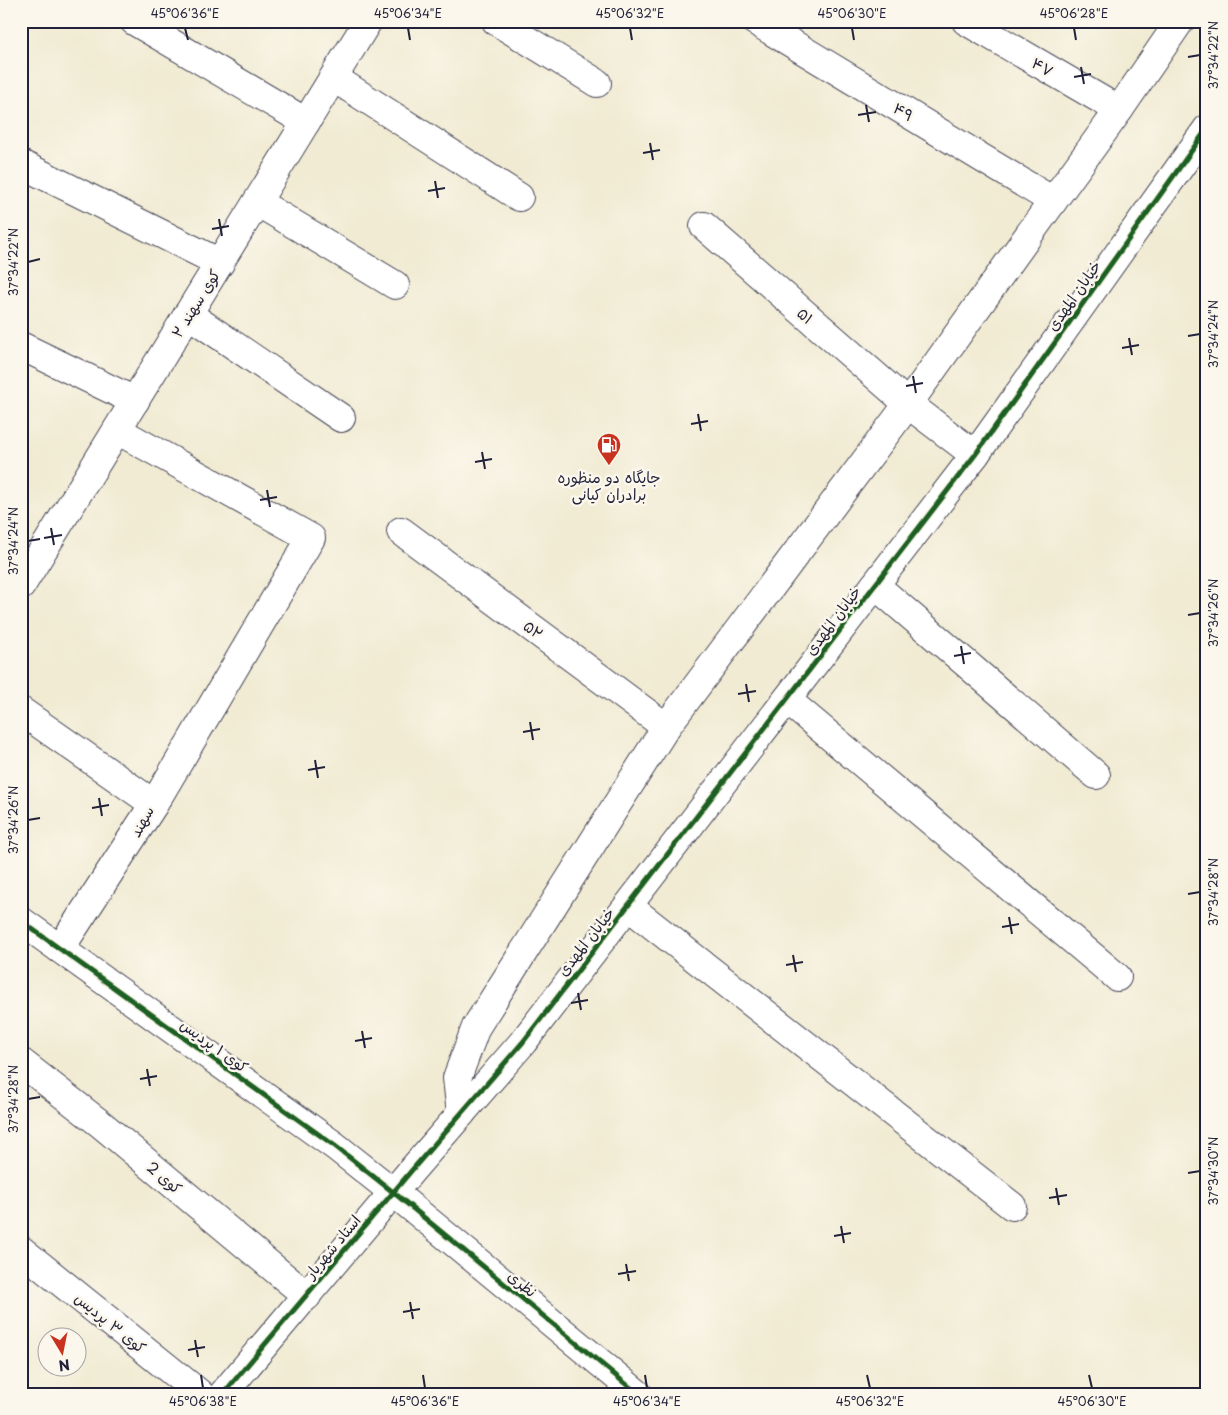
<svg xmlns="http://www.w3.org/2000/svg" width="1228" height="1415" viewBox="0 0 1228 1415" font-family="'Playpen Sans','Playpen Sans Arabic',sans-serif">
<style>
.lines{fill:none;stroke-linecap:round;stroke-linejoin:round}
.street-casing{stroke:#414052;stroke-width:30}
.secondary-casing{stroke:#414052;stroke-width:30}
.street{stroke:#fff;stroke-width:28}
.secondary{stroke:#fff;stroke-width:28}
.cycleway-casing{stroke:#fbf7ec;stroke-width:8}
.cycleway{stroke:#1b5e20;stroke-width:5}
.ticks{fill:none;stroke:#22223b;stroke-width:2}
.labels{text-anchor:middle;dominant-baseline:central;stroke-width:5;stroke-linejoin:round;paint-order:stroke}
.street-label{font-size:15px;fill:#22223b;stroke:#fbf7ec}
.poi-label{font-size:15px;fill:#22223b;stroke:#fbf7ec}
.neatline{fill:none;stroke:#22223b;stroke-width:2}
.ticks-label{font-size:12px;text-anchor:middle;fill:#22223b}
</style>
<rect width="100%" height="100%" fill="#fbf7ec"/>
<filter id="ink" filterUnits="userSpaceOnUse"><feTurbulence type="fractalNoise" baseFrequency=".02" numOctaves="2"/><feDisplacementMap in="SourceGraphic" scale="10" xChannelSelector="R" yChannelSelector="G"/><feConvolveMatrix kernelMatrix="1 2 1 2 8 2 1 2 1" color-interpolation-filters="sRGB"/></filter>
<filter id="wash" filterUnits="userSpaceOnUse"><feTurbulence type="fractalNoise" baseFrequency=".0096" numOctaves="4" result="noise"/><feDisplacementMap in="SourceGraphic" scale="20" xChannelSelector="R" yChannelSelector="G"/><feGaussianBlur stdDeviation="1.12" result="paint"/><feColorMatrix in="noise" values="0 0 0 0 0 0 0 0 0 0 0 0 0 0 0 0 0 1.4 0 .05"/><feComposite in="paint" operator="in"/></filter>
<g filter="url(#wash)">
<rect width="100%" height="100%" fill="#f1ebd3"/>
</g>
<g filter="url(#ink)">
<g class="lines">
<defs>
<g id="street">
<path d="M134 21 306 122"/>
<path d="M496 21 597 83"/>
<path d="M755 21 1053 201"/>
<path d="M966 21 1119 110"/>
<path d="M334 78 519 197"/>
<path d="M21 164 220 263"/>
<path d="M257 202 395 285"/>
<path d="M704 226 908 404"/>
<path d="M188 314 341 418"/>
<path d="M21 346 135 401"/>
<path d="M117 430 311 538 154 804"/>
<path d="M401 531 666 727"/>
<path d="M875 585 1096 775"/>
<path d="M21 586 368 21"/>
<path d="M787 700 1117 977"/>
<path d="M21 711 154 804 60 949"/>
<path d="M628 906 1012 1206"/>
<path d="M21 921 335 1146 393 1192 638 1394"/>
<path d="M21 1062 102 1125 307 1296"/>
<path d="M21 1250 200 1394"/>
</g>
<g id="secondary">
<path d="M908 404 975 455"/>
<path d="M461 1114 457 1078 476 1027 666 727 908 404 1053 201 1119 110 1180 21"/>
<path d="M223 1394 412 1170 523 1042 975 455 1207 129"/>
</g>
</defs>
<use href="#street" class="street-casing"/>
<use href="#secondary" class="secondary-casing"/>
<use href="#street" class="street"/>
<use href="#secondary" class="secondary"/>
<defs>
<g id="cycleway">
<path d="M21 921 335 1146 393 1192 638 1394"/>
<path d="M223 1394 412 1170 523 1042 975 455 1207 129"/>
</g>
</defs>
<use href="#cycleway" class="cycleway-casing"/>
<use href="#cycleway" class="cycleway"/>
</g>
</g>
<path class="ticks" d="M185 28 188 40M408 28 410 40M630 28 632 40M852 28 854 40M1074 28 1076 40M1188 57 1200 55M1081 67 1084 84M1074 77 1091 74M866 105 869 122M858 115 876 112M650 143 653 160M643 153 660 150M435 181 438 198M428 191 445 188M219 219 222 236M212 229 229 226M28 262 40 259M1188 336 1200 334M1129 338 1132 355M1122 348 1139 345M913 376 916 393M906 386 923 383M698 414 701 431M691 424 708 421M482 452 485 469M475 462 492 459M267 490 270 507M260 500 277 497M51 528 54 545M44 538 62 535M28 541 40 539M1188 615 1200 613M961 646 964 664M954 656 971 653M746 684 749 702M738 694 756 691M530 722 533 740M523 732 540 729M315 760 318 778M308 770 325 767M99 798 102 816M92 808 109 805M28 820 40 818M1188 894 1200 892M1009 917 1012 934M1002 927 1019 924M793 955 796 972M786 965 803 962M578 993 581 1010M571 1003 588 1000M362 1031 365 1048M355 1041 372 1038M147 1069 150 1086M140 1079 157 1076M28 1099 40 1097M1188 1173 1200 1171M1056 1188 1059 1205M1049 1198 1067 1195M841 1226 844 1243M834 1236 851 1233M626 1264 629 1281M618 1274 636 1271M410 1302 413 1319M403 1312 420 1309M195 1340 198 1357M188 1350 205 1347M201 1375 203 1388M423 1375 425 1388M645 1375 647 1388M867 1375 870 1388M1089 1375 1092 1388"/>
<defs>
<symbol id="fuel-pin" viewBox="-11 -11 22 30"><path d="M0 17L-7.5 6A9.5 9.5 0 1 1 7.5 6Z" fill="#c8321e" stroke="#fbf7ec"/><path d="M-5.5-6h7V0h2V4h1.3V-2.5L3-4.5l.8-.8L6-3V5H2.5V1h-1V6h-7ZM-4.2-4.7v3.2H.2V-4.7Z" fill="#fff"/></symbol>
</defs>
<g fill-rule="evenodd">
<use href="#fuel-pin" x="595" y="431" width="28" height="38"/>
</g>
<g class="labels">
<g class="street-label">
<text transform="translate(1043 66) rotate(30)">۴۷</text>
<text transform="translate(904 111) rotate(31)">۴۹</text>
<text transform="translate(1073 295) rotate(-55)">خیابان المهدی</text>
<text transform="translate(195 303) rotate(-58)">کوی سهند ۲</text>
<text transform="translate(806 315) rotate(41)">۵۱</text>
<text transform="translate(832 620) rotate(-53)">خیابان المهدی</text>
<text transform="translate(534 629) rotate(37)">۵۲</text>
<text transform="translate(141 821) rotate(-61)">سهند</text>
<text transform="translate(585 941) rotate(-52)">خیابان المهدی</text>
<text transform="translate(215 1045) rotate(36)">کوی ۱ پردیس</text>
<text transform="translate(165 1177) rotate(40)">کوی 2</text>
<text transform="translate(332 1246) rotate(-50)">استاد شهریار</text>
<text transform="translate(523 1283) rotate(39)">نظری</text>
<text transform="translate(111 1322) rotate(39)">کوی ۳ پردیس</text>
</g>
<g class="poi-label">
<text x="609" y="476">جایگاه دو منظوره<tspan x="609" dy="17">برادران کیانی</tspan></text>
</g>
</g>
<rect width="1228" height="1415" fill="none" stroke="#fbf7ec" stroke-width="55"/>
<g transform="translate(62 1352) rotate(170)"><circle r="24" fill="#fbf7ec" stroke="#a4a2a5"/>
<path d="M0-4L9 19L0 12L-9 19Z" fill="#c8321e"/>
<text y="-8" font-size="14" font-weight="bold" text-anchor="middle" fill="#22223b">N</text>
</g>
<rect x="28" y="28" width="1172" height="1360" class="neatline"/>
<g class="ticks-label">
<text x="185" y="18">45°06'36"E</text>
<text x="408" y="18">45°06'34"E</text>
<text x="630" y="18">45°06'32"E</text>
<text x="852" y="18">45°06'30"E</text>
<text x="1074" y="18">45°06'28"E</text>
<text transform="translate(1214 55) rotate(-90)" y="4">37°34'22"N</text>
<text transform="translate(14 262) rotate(-90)" y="4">37°34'22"N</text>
<text transform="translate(1214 334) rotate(-90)" y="4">37°34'24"N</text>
<text transform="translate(14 541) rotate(-90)" y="4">37°34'24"N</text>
<text transform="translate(1214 613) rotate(-90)" y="4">37°34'26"N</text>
<text transform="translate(14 820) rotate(-90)" y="4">37°34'26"N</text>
<text transform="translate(1214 892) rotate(-90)" y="4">37°34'28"N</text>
<text transform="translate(14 1099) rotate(-90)" y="4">37°34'28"N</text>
<text transform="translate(1214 1171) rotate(-90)" y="4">37°34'30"N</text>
<text x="203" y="1406">45°06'38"E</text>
<text x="425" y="1406">45°06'36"E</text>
<text x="647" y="1406">45°06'34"E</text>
<text x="870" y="1406">45°06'32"E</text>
<text x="1092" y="1406">45°06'30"E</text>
</g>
</svg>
